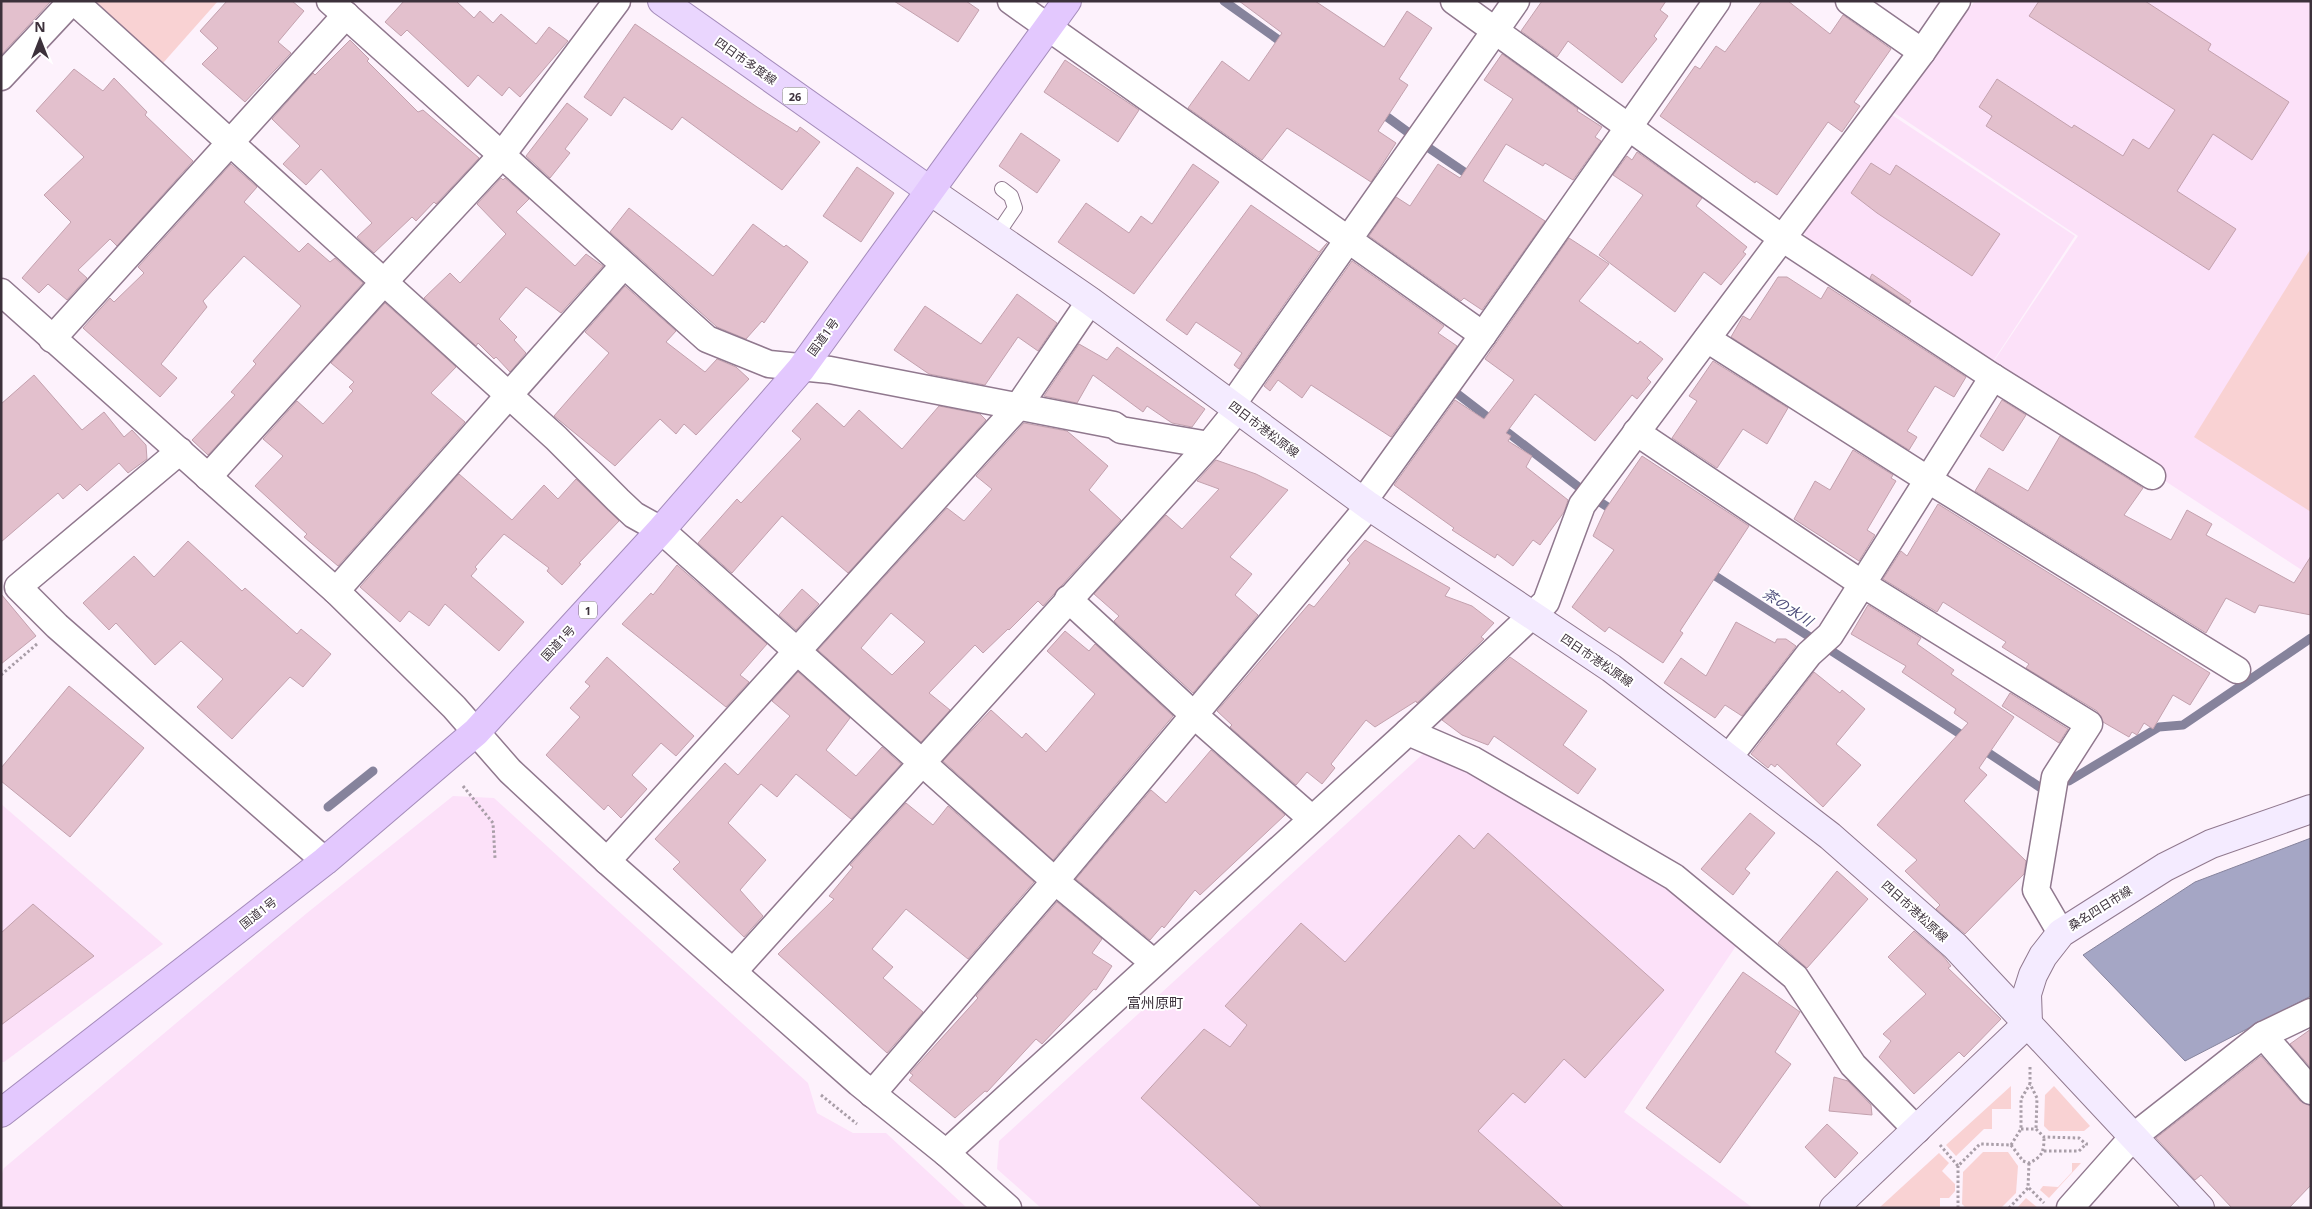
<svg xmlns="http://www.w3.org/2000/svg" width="2312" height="1209" viewBox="0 0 2312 1209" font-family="'Noto Sans','Noto Sans JP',sans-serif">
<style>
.built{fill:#fce1f9}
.green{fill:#f9d2d3}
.water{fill:#a5a6c5;stroke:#86839c}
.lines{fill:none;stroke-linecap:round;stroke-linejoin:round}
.stream{stroke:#86839c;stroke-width:9}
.building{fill:#e3c0cd;stroke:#c3a1ae;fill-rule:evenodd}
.service-casing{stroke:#90788e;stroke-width:16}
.minor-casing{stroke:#90788e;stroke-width:29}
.secondary-casing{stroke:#90788e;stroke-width:30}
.primary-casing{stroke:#a48bba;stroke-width:30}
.trunk-casing{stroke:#a48bba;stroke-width:30}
.path{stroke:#a99ea8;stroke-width:3;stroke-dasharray:2.5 2.5;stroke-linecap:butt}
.service{stroke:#fff;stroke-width:14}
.minor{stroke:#fff;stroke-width:26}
.secondary{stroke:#f4ebff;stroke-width:28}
.primary{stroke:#ead6fe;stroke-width:28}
.trunk{stroke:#e3c8fe;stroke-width:28}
.labels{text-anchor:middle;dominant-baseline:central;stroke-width:4;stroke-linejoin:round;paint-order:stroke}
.shield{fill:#fff;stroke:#766f76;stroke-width:1}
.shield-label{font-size:11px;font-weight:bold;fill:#3c313b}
.street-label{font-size:12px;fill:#3c313b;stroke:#fff}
.water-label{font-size:14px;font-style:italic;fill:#4e4d7b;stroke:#fff}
.neighbourhood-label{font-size:14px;fill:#3c313b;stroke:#fff}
</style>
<rect width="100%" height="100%" fill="#fdf2fc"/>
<g class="built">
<path d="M1975 1H2311V576L1990 367 2078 236 1893 112Z"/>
<path d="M1892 115 2075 236 1990 366 1810 250 1804 232Z"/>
<path d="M1424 753 1466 770 1600 846 1678 895 1736 946 1624 1112 1753 1208H1041L997 1169 999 1141Z"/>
<path d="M453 796 494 798 808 1083 817 1113 853 1133H886L967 1208H1V1176L4 1168 307 913Z"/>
<path d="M1 804 163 944 4 1062H1Z"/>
</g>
<g class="green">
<path d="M92 1H218L163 63Z"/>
<path d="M2311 248V512L2194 437Z"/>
<path d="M2011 1086V1109H1992V1129H1984L1956 1156 1946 1145Z"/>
<path d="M2054 1086 2090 1126 2084 1131H2049L2044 1126 2045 1095Z"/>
<path d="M1983 1152H2008L2018 1166 2016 1193 2001 1208H1966L1962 1204 1963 1172Z"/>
<path d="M1939 1153 1949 1163 1942 1171 1955 1184V1191L1949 1198H1940V1208H1879Z"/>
<path d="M2072 1163H2081L2049 1198 2040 1190 2043 1186 2058 1187 2072 1172Z"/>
<path d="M2026 1198 2038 1208H2017Z"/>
</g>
<path class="water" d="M2311 838V996L2185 1061 2083 955 2195 882Z"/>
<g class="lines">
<g class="stream">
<path d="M1224 1 1287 46"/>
<path d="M1379 111 1409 133"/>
<path d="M1426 146 1473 178"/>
<path d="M1455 392 1589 495 1617 513"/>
<path d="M1706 570 1968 739"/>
<path d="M1981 748 2047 792"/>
<path d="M2069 781 2159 727 2183 725 2311 638"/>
<path d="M328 807 373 771"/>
</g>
</g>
<g class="building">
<path d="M1 1H51L1 55Z"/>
<path d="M227 1H292L304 11 278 42 291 53 245 102 202 64 218 48 200 31Z"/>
<path d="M404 1H456L474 18 480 11 493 23 501 14 536 44 549 27 568 41 520 97 509 87 502 96 478 75 468 87 407 30 401 36 385 22Z"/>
<path d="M894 1H966L979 10 958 42Z"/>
<path d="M1239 1H1315L1384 47 1407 11 1432 28 1399 79 1408 85 1378 131 1396 143 1371 182 1287 128 1262 160 1188 108 1222 61 1249 81 1282 33Z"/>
<path d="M1542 1H1666L1660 10 1668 16 1654 36 1657 39 1622 83 1568 41 1557 57 1521 31Z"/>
<path d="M1762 1H1788L1830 34 1843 15 1891 49 1854 102 1860 106 1842 132 1828 122 1777 195 1756 181 1755 183 1660 116 1695 66 1700 69 1716 46 1725 52Z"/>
<path d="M2039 1H2145L2211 44 2208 50 2289 102 2252 160 2213 134 2177 191 2236 229 2209 270 1986 126 1992 116 1979 107 1997 79 2072 128 2074 125 2123 156 2133 139 2149 149 2175 110 2029 16Z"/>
<path d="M635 24 757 107 797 132 800 127 820 142 782 190 682 117 672 130 624 97 611 116 584 97Z"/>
<path d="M350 40 369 59 367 61 418 112 423 110 479 158 436 204 434 202 416 221 412 217 374 253 357 237 372 223 321 169 306 185 283 164 300 146 272 119 313 73 315 75Z"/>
<path d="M1502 54 1578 109 1577 111 1602 127 1595 137 1601 141 1573 180 1545 163 1543 166 1506 144 1483 181 1545 221 1482 310 1464 298 1461 301 1369 236 1396 197 1410 206 1438 164 1460 178 1513 99 1484 80Z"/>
<path d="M1065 60 1139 110 1118 142 1044 92Z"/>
<path d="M74 69 103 91 114 78 147 112 145 115 193 161 117 246 110 239 78 270 87 278 67 300 48 284 39 293 22 278 71 222 44 195 84 157 36 111Z"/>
<path d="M567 103 588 119 565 149 570 153 550 178 526 156Z"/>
<path d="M1021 133 1060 160 1037 193 999 166Z"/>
<path d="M1637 152 1702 198 1696 206 1747 247 1743 252 1746 254 1721 285 1704 272 1675 312 1599 255 1643 195 1613 175 1627 156 1632 160Z"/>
<path d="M1871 163 1890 175 1896 165 2000 234 1972 276 1877 213 1851 193Z"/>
<path d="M231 164 257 187 244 202 299 252 308 243 330 262 335 258 363 283 208 455 192 440 235 395 231 392 256 364 253 361 301 306 244 256 203 301 207 307 161 364 177 378 160 397 83 328 110 298 114 302 144 273 138 267Z"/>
<path d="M1193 164 1219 182 1134 294 1058 242 1086 203 1129 233 1141 216 1152 224Z"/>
<path d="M857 167 894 193 861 242 823 216Z"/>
<path d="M501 178 503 180 505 178 529 199 516 212 575 266 586 254 603 266 561 313 526 287 499 319 517 337 514 340 526 353 510 372 496 357 494 359 478 343 476 346 424 298 450 273 460 283 506 234 477 204Z"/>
<path d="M1251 205 1319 252 1327 243 1239 369 1234 365 1242 353 1196 322 1187 335 1166 320Z"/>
<path d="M629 208 713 276 753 224 784 247 786 245 808 262 764 323 762 321 746 339 717 327 610 232Z"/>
<path d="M1569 238 1609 264 1579 301 1638 344 1640 341 1663 359 1647 378 1651 382 1637 399 1632 395 1595 441 1535 394 1506 433 1511 436 1508 441 1532 456 1526 467 1568 500 1564 512 1540 545 1533 540 1513 566 1497 554 1495 558 1452 530 1454 528 1394 485 1455 400 1484 419 1514 380 1485 359Z"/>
<path d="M1352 261 1444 326 1438 333 1457 346 1391 437 1311 385 1302 398 1278 380 1270 391 1264 386Z"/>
<path d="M1872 274 1911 301 1909 304 1870 278Z"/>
<path d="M1778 277H1787L1821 299 1828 287 1966 377 1954 397 1935 386 1907 431 1917 437 1909 450 1731 337 1743 316 1750 320Z"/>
<path d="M625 286 676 331 666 342 705 372 717 359 736 367 749 379 696 435 684 424 676 434 660 419 615 466 554 416 609 353 585 332Z"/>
<path d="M1017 294 1057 323 1038 351 1018 337 985 385 929 374 894 350 925 306 981 344Z"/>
<path d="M385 303 456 367 431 393 465 422 338 566 304 537 307 534 255 486 283 456 263 439 297 401 323 424 353 391 349 387 354 382 331 363Z"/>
<path d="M1079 344 1107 360 1117 347 1205 409 1192 427 1172 423 1147 406 1143 412 1093 375 1077 403 1044 396Z"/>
<path d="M1713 361 1788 408 1767 444 1743 429 1717 468 1672 438 1697 401 1689 396Z"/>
<path d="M34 375 82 430 104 412 124 437 132 430 146 445 147 459 128 473 119 463 87 491 80 484 63 499 58 493 1 542V404Z"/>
<path d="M2002 400 2026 415 2003 451 1980 436Z"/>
<path d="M817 403 844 427 859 410 902 449 939 406 980 414 986 420 848 573 782 516 732 573 698 543 737 499 741 503 801 439 792 431Z"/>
<path d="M1024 423 1067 431 1108 466 1089 490 1121 520 1043 606 1038 601 1009 630 1008 629 983 653 975 645 929 693 950 710 921 742 818 650 947 508 964 521 992 489 976 476ZM891 613 925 642 892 675 861 648Z"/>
<path d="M2060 436 2143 488 2124 515 2171 540 2187 510 2212 524 2206 535 2294 583 2311 556V615L2259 605 2255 613 2226 598 2206 633 1975 491 1989 468 2028 491Z"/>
<path d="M1853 450 1893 475 1891 478 1896 481 1867 530 1875 535 1859 561 1794 519 1815 481 1830 490Z"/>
<path d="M1642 456 1749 526 1680 631 1683 633 1663 663 1609 627 1605 632 1572 607 1614 550 1593 536 1605 510Z"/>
<path d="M1216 460 1256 474 1288 490 1230 557 1252 574 1235 595 1258 615 1193 693 1114 621 1119 616 1094 594 1166 515 1182 529 1219 489 1197 481Z"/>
<path d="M459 474 512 520 544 485 558 499 576 479 619 521 579 563 581 564 562 585 547 571 549 568 504 534 475 567 477 569 471 576 524 622 499 651 445 604 429 626 409 611 400 622 360 587Z"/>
<path d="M1938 504 2210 673 2190 705 2173 695 2153 729 2144 723 2137 735 2132 732 2129 737 2103 722 2097 711 2026 668 2029 664 2002 647 2006 642 1943 602 1937 612 1883 579 1901 551 1907 556Z"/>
<path d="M1365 540 1450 588 1445 596 1472 606 1494 623 1481 637 1484 639 1417 703 1416 701 1375 727 1366 720 1331 764 1335 768 1322 784 1307 772 1296 785 1230 727 1232 725 1217 711 1309 604 1314 607 1350 563 1347 560Z"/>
<path d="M188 541 242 591 245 588 297 634 301 629 331 654 303 687 290 677 232 739 197 707 223 679 181 641 155 665 116 623 109 630 83 603 134 556 154 577Z"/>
<path d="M677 565 767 644 740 675 749 682 726 707 622 624 651 593 653 595Z"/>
<path d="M802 589 819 604 796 630 779 615Z"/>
<path d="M1 594 36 636 1 664Z"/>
<path d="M1868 605 1921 638 1917 644 1954 670 1951 674 2014 717 1979 768 1987 775 1964 801 2026 861 2024 874 1965 934 1936 909 1940 905 1905 871 1917 860 1877 825 1968 723 1954 713 1956 709 1902 672 1906 666 1851 634Z"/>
<path d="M1736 622 1775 643 1777 639H1786L1796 646 1742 716 1725 705 1715 718 1664 683 1681 658 1706 676Z"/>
<path d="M1065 631 1089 651 1095 644 1173 716 1053 860 943 761 991 710 1022 738 1026 733 1046 752 1095 694 1047 651Z"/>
<path d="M607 657 694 736 676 756 661 743 632 775 647 789 621 818 608 805 604 810 546 755 580 717 570 708 590 686 585 682Z"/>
<path d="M1510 657 1587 711 1563 745 1596 769 1578 794 1494 736 1488 745 1462 735 1442 720Z"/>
<path d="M798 672 850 718 826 750 856 776 882 747 901 764 851 819 796 774 777 797 761 784 728 823 766 860 740 890 763 916 744 937 673 869 680 862 655 839 725 763 738 775 790 716 772 701Z"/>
<path d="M1814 672 1840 693 1842 690 1865 709 1836 744 1861 765 1823 807 1777 764 1775 767 1771 764 1768 768 1751 754Z"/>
<path d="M69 686 144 748 70 837 1 781V768Z"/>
<path d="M2010 693 2068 729 2059 743 2002 706Z"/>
<path d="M1211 750 1285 815 1200 895 1195 890 1164 928 1162 926 1150 940 1076 879 1151 790 1166 803Z"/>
<path d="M906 803 933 825 948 806 1034 882 968 959 906 909 872 949 893 967 883 978 923 1012 887 1053 778 954 834 899 829 896 853 867 850 865Z"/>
<path d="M1750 813 1775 833 1745 869 1750 873 1733 895 1701 869Z"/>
<path d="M1488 833 1664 990 1585 1078 1564 1059 1525 1103 1513 1093 1478 1131 1564 1208H1262L1141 1098 1204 1029 1230 1047 1247 1025 1225 1006 1301 923 1345 962 1459 835 1474 849Z"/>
<path d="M1837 871 1868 899 1807 968 1778 943Z"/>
<path d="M1057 902 1102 939 1092 953 1112 966 1096 990 1094 989 1042 1044 1036 1039 987 1092 985 1091 955 1118 909 1080 913 1075 910 1073 978 998 976 996Z"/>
<path d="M33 904 94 956 1 1025V933Z"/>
<path d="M1914 931 1943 956 1951 966 1948 968 2001 1019 1964 1057 1959 1052 1914 1094 1879 1057 1891 1041 1883 1034 1926 994 1888 957Z"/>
<path d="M1743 972 1800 1012 1775 1052 1791 1064 1720 1163 1646 1108Z"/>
<path d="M2311 1029V1068L2290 1044Z"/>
<path d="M2261 1056 2300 1101 2311 1106V1185L2289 1208H2232L2201 1175 2195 1180 2156 1138Z"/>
<path d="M1834 1077 1848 1081 1871 1105 1872 1115 1829 1111Z"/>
<path d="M1827 1124 1858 1153 1835 1178 1805 1147Z"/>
</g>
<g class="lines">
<defs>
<path id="service" d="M996 236 1015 208 1011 196 1002 189"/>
<g id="minor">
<path d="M74 1 556 438 618 500 634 515 661 530 1055 881 1153 962"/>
<path d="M330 1 707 339 769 364 830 370 1114 425 1121 430 1209 445"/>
<path d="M1011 1 1483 335"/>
<path d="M1454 1 1782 238 1993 377 2152 476"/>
<path d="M1849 1 1922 52"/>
<path d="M1 77 72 1"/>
<path d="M1 292 336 591 454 707 510 771 607 861 859 1083 946 1153 1008 1208"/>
<path d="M52 339 346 15"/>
<path d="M1707 339 1927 479 2237 670"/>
<path d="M1232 405 1516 1"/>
<path d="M1636 432 1861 583 2089 724 2055 777 2036 890 2061 933"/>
<path d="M180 451 18 587 57 626 325 861"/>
<path d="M208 477 384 282 501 156 617 1"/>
<path d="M1363 502 1483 335 1717 1"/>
<path d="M336 591 623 266"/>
<path d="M1068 599 1194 715 1312 819"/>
<path d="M1408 732 1473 760 1674 877 1795 977 1853 1065 1917 1130"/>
<path d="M1729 757 1809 654 1830 635 1993 377"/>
<path d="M607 861 1018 407 1090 301"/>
<path d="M733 972 1209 445 1238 409"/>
<path d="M2263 1035 2311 1091"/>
<path d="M872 1094 1055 881 1369 506"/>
<path d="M946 1153 1408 732 1546 602 1582 505 1922 52 1957 1"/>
<path d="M2070 1208 2133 1137 2263 1035 2311 1012"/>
</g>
<g id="secondary">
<path d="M929 190 1090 301 1369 506 1611 668 1830 836 1955 946 2200 1208"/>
<path d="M1834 1208 2028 1023 2027 994 2033 975 2043 956 2061 933 2165 867 2211 844 2311 809"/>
</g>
<path id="primary" d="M662 1 929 190"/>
<path id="trunk" d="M1 1113 325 861 476 732 661 530 801 369 1067 1"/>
</defs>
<use href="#service" class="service-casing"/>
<use href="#minor" class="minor-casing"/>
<use href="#secondary" class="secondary-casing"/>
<use href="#primary" class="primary-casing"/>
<use href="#trunk" class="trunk-casing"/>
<g class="path">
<path d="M1 675 37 644"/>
<path d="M463 786 493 823 495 858"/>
<path d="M2030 1067V1084L2037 1098 2036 1129"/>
<path d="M821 1095 857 1124"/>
<path d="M2021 1129H2036L2044 1137 2079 1138 2086 1144H2090"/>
<path d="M1940 1145 1958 1166 1980 1144 2011 1145"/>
<path d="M2011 1145 2021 1129V1099L2030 1084"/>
<path d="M2011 1145 2023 1161 2029 1163C2042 1157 2044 1152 2044 1137"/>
<path d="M2044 1151H2079L2086 1144"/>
<path d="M2029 1188 2044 1203"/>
<path d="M1958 1208V1166"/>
<path d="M2009 1208 2028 1188 2029 1163"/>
</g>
<use href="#service" class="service"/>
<use href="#minor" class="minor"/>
<use href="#secondary" class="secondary"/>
<use href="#primary" class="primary"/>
<use href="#trunk" class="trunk"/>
</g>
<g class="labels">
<g class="shield">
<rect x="782.5" y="87.5" width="25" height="17" rx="4"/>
<rect x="579" y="601.5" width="18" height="17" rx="4"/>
</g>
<g class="shield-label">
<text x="795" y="96">26</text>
<text x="588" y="610">1</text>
</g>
<g class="street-label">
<text transform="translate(746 61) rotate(35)">四日市多度線</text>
<text transform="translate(823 337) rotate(-54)">国道1号</text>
<text transform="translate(1264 429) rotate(37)">四日市港松原線</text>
<text transform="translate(558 643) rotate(-47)">国道1号</text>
<text transform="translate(1597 660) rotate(34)">四日市港松原線</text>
<text transform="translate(2100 908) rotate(-32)">桑名四日市線</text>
<text transform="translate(1915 911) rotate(42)">四日市港松原線</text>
<text transform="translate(258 913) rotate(-38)">国道1号</text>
</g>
<g class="water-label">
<text transform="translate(1788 607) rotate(33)">茶の水川</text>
</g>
<g class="neighbourhood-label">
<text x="1155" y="1002">富州原町</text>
</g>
</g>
<rect width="2312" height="1209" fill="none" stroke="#3c313b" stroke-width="5"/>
<g transform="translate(40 40)" stroke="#ffffff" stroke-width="4" paint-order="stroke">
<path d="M0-4L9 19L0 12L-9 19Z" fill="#3c313b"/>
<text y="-8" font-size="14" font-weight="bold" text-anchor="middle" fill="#3c313b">N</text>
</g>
</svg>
